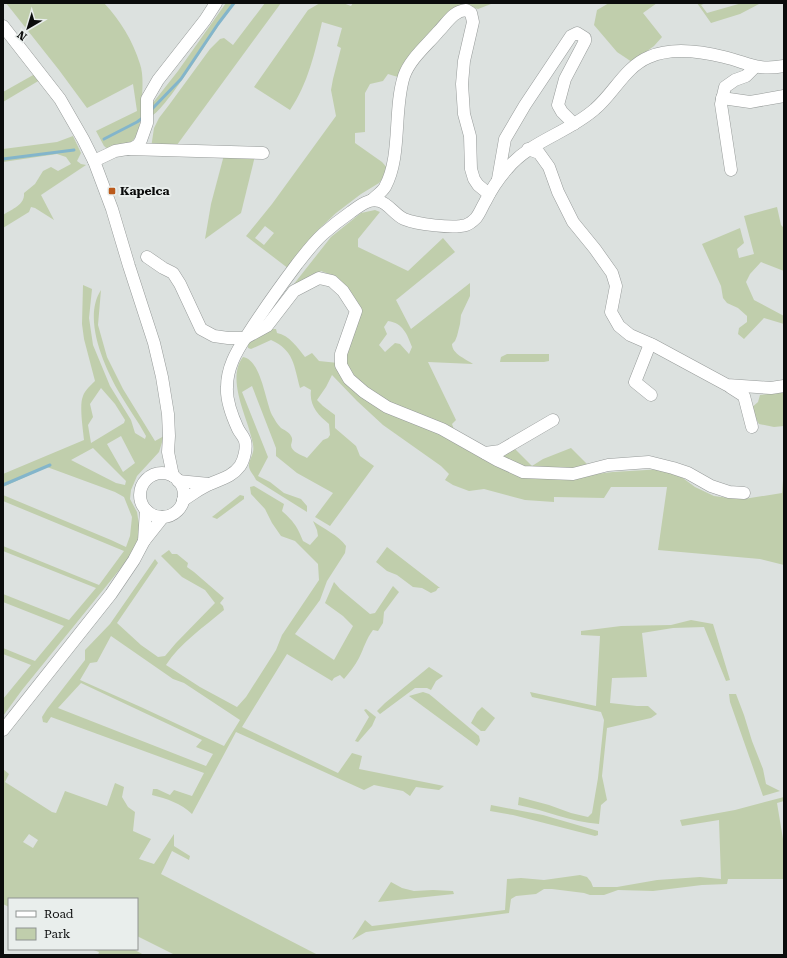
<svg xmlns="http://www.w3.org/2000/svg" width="787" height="958" viewBox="0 0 787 958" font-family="'Roboto Serif',serif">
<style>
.green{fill:#c0ceac;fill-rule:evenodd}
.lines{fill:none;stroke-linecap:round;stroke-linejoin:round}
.stream{stroke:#83b5cb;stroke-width:3}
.minor-casing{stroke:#979b9a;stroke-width:13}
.minor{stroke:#fff;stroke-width:12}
.poi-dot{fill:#bb5a1b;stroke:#e9eeec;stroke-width:1.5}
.labels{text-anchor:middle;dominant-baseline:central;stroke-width:4;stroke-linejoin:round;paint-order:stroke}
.poi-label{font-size:12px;font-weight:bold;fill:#0b0c0c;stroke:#e9eeec;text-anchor:start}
</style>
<rect width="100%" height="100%" fill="#dce1df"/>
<g class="green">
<path d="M6 3H104C120 20 133 41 140 64 144 76 142 90 142 103 142 113 140 131 134 139 130 146 117 147 109 150L104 146 96 131 137 111 133 84 87 108 59 70Z"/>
<path d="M226 3H235C229 12 222 19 217 28 207 42 163 113 151 116L152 104 178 71Z"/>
<path d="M265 3H281L174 149 151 148 154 128 159 118 169 105 210 49 220 39 224 38 233 45Z"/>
<path d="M320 3H343L351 6 353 3 491 4 478 9 465 5 401 78 388 74 383 81 370 84 365 93V132L355 133V143L382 162 389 170 379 183 361 194 336 213 318 230 289 269 246 236 272 204 336 116 331 90 333 79 341 48 337 46 342 28 322 22C315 52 308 84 290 110L254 87 308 10ZM265 226 274 233 264 245 255 238Z"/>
<path d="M609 3H657L643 13 662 37 654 46 632 62 617 52 594 25 597 10Z"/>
<path d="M697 3H706L701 5 707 13 742 3H761L740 14 711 23Z"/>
<path d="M35 74 40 80 3 102V92Z"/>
<path d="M73 136 81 153 77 161 81 164 86 165 41 195 54 220 35 208 31 207 29 212 3 228V215C12 209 25 205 24 193L35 184 43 171 51 167 58 171 71 164 66 157 57 154 3 162V149L57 142Z"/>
<path d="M224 155 255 156 241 213 205 239 211 204Z"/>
<path d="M777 207 781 225 784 228V271L761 262 750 274 746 282 754 300 784 316V324L764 318 744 339 738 334 739 328 747 322V316L738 308 727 303 723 298 721 286 702 244 740 228 744 243 737 249 739 258 754 254 744 216Z"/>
<path d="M375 210 380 212 358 239V247L408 271 443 238 455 252 396 300 411 329 470 283V296L461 315 460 324 457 336 455 341 452 344C452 354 466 359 473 364L428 362 456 420 452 424 455 432 391 406 351 376 345 361 351 293 337 277 321 271 311 276 290 289 331 237 361 213ZM388 321C403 323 407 334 412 347L409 354 400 344 395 343 385 352 379 345 387 334 384 327Z"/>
<path d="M83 285 92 289 89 318 93 345 110 386 131 420 135 433 145 439 146 436C138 421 128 408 120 394 105 368 82 319 101 290L98 325 107 357 123 389 155 441 164 436 159 452 137 476 131 490 130 499 137 512 140 531 134 551 116 574 22 690 3 716V699L31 665 3 654V648L35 661 64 626 3 602V594L69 620 96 588 3 551V546L99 585 124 551 3 501V495L111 540 126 547 130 536 132 517 124 497 115 492 47 467 3 487V474L84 440C83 429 79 405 83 396 85 390 91 385 95 381L84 339 82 324ZM101 388 115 404 125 420 124 423 91 443 88 425 93 417 90 404ZM121 436 135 463 123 472 107 444ZM93 448 126 481 125 485 116 483 71 460Z"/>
<path d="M271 329H276L277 333C289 335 298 348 305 357L312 353 319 361 338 363 345 380 445 434 502 469 596 474 613 472 663 469 676 473 695 487 714 496 729 498 744 499 782 493 784 467V565L760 559 658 550 667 487H611L604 498 554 497V502L525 500 484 489 469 491 453 485 445 480 449 474 441 466 383 425 357 401 332 375 326 387 317 400 323 406 335 415V428L356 446 360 456 374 466 330 526 315 517 333 493 297 473 276 456V448L252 386 242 392 268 457 258 476 270 482 284 493 301 499 307 506V512L256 480C254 475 250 472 249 467 248 462 252 457 253 452 254 448 253 444 252 440 247 416 226 379 243 357 261 360 265 400 272 415 275 420 277 424 281 428 284 430 289 432 291 436 293 439 292 441 291 445 291 452 302 455 307 458L323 440 328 438 330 435 329 424C318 415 309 406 311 390L304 386 300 388C294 366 294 350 271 340L251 349 248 348V344L253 339Z"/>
<path d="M507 354H549V361L544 362H500L501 357Z"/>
<path d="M784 392V426L774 427 759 424 750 409 758 402 760 395Z"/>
<path d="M513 447 532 466 543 459 571 448 590 467 582 469 517 467 499 455Z"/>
<path d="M254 486 284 504 282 511C294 522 297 526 303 541L310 545 318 536 317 530 313 521C324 529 338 535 346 546L345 553 327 581 320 600 295 634 334 660 353 626 343 616 325 603 334 582 340 589 370 614 375 613 393 586 399 592 384 612 383 623 378 631 373 630C366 639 364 648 359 658 355 666 349 673 344 679L340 675 334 678 332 681 287 654 242 727 338 773 352 753 362 756 359 769 444 786 439 790 416 787 410 796 403 791 374 785 364 790 236 732 192 814C181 803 167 799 152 795L153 789H157L170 795 174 790 192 796 204 773 51 717 47 723 43 722 42 717 47 709 85 660V650L110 624 155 559 158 563 117 623 141 645 158 657 165 656 176 643 215 603 205 590 182 577 161 556 169 550 172 554H177L188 563 187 567 194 572 224 598 220 603 223 606 224 610C204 627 180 643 166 665L200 687 237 707 246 697 276 650 282 635 319 580 318 564 295 541 281 536 272 523 265 509 251 494 250 487ZM111 636 173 679 184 683 240 720 224 746 143 708 80 680 90 663 97 662ZM81 683 202 740 196 747 213 754 206 766 58 708Z"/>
<path d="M240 495 244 496V499L217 519 212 517Z"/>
<path d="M387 547 440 588H438L436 591 431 593 422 588 413 587 397 575 387 571 376 562Z"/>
<path d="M691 620 713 624 730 680 726 681 704 627 673 628 642 633 647 677 612 678 610 703 637 706H648L657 714 651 718 607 728 602 776 607 800 601 805 599 824C571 822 545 810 518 805L519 797 549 805 571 813 588 817 592 813 598 778 604 720 601 712 532 697 530 692 596 706 600 636 581 635V631L621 626 671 625Z"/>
<path d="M429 667 443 676 436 681 431 690 427 688H415L380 714 377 711 385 703Z"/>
<path d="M423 692 429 694 434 698 479 736 480 741 477 746 409 696Z"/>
<path d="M729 694H736L744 715 752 741 763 769 766 784 780 791 763 796 730 702Z"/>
<path d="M482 707 495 718 485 731H481L471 723 477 712Z"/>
<path d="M366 709 376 717 372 726 358 742 355 741 369 717 364 710Z"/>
<path d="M3 769 9 774 5 782 52 812 56 813 65 791 107 806 115 783 124 787 122 797 128 807 135 812 133 831 151 839 139 859 154 864 174 834V846L190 856 189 860 172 851 161 874 318 955H173V954L137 936V899H9V907L3 904ZM29 834 38 840 33 848 23 842Z"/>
<path d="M784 797V801L777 803 784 845V879H728L727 884 702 885 653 891 618 890 604 895H590L584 893 552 889H544L536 894 516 896 511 899 509 913 366 932 352 940 365 920 372 926 505 910 507 879 521 878 544 880 580 875 587 877 591 882 593 887H617L657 880 700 877 721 879 719 820 682 826 680 820 735 810Z"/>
<path d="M491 805 543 815 598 831V835L595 836 513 815 490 811Z"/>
<path d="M391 882 402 888 414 891 433 890 453 891 454 894 378 902Z"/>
<path d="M91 949H133L144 955H98L99 952Z"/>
</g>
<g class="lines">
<g class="stream">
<path d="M151 110 181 79 218 24 234 3"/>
<path d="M104 139 137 122 144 117"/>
<path d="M3 159 74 150"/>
<path d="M3 485 50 465"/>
</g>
<defs>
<g id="minor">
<path d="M3 26 60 99 83 139 94 161 112 209 129 266 154 343 162 377 168 414 169 436 168 452 173 476"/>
<path d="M722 98 750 102 784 96"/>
<path d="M128 149 263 153"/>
<path d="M528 149 539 153 549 167 558 192 573 222 595 249 612 273 616 286 611 312 619 326 630 335 653 345 727 385 771 388 784 386"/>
<path d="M94 161 115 151 133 148 138 145 141 140 147 123V99L158 80 205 20 216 3"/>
<path d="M731 170 721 104 725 87 735 80 746 76 755 67"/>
<path d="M498 179 505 139 525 105 571 36 577 33 585 38V41L565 79 558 105 562 112 574 124"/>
<path d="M372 200C376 196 382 192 385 187 402 156 393 110 404 76 410 59 427 45 438 32 447 23 453 11 466 10L471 13 473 22 464 61 462 84 464 114 470 136 471 169 474 179 478 185 489 194"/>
<path d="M147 257 163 268 173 273 180 284 201 329 214 336 228 338H245L267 326 294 291 319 278 332 281 343 291 356 311 341 354V365L349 379 364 392 387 407 442 429 497 460 523 472 573 474 608 465 649 462 673 468 688 473 711 486 729 492 744 493"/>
<path d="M650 344 635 382 651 395"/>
<path d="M730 387 744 396 752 427"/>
<path d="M485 453 500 451 553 420"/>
<circle cx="162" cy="495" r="22"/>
<path d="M178 481 209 484"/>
<path d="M183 500C192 495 200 488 210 484 221 479 232 477 240 466 244 460 247 448 245 441 244 437 240 433 238 429 232 416 226 401 227 387 227 368 236 352 246 337 262 312 279 288 297 264 305 254 313 243 323 234 332 226 341 219 351 212 359 206 369 198 379 201 388 203 395 215 404 219 416 224 453 229 466 225 469 224 474 220 476 218 480 213 482 207 485 202 491 190 498 179 507 169 530 141 568 133 595 109 614 93 625 67 649 57 671 47 700 51 724 57 749 63 756 71 784 66"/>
<path d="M144 541 146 510"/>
<path d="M3 730 111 594 134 560 144 541 163 517"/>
</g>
</defs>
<use href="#minor" class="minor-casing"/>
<use href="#minor" class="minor"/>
</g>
<rect class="poi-dot" x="108" y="187" width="8" height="8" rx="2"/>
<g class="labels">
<g class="poi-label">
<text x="120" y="191">Kapelca</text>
</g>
</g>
<rect width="787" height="958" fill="none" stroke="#0b0c0c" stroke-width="8"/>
<rect x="8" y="898" width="130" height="52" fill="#e9eeec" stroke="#909492"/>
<rect x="16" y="911" width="20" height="6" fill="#ffffff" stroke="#909492"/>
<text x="44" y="918" font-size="12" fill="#0b0c0c">Road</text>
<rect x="16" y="928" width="20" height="12" fill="#c0ceac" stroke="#909492"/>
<text x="44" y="938" font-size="12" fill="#0b0c0c">Park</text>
<g transform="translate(28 28) rotate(218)" stroke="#e9eeec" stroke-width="3" paint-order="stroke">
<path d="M0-3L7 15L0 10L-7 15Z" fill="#0b0c0c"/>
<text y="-6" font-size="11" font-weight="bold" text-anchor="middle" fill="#0b0c0c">N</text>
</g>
</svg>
